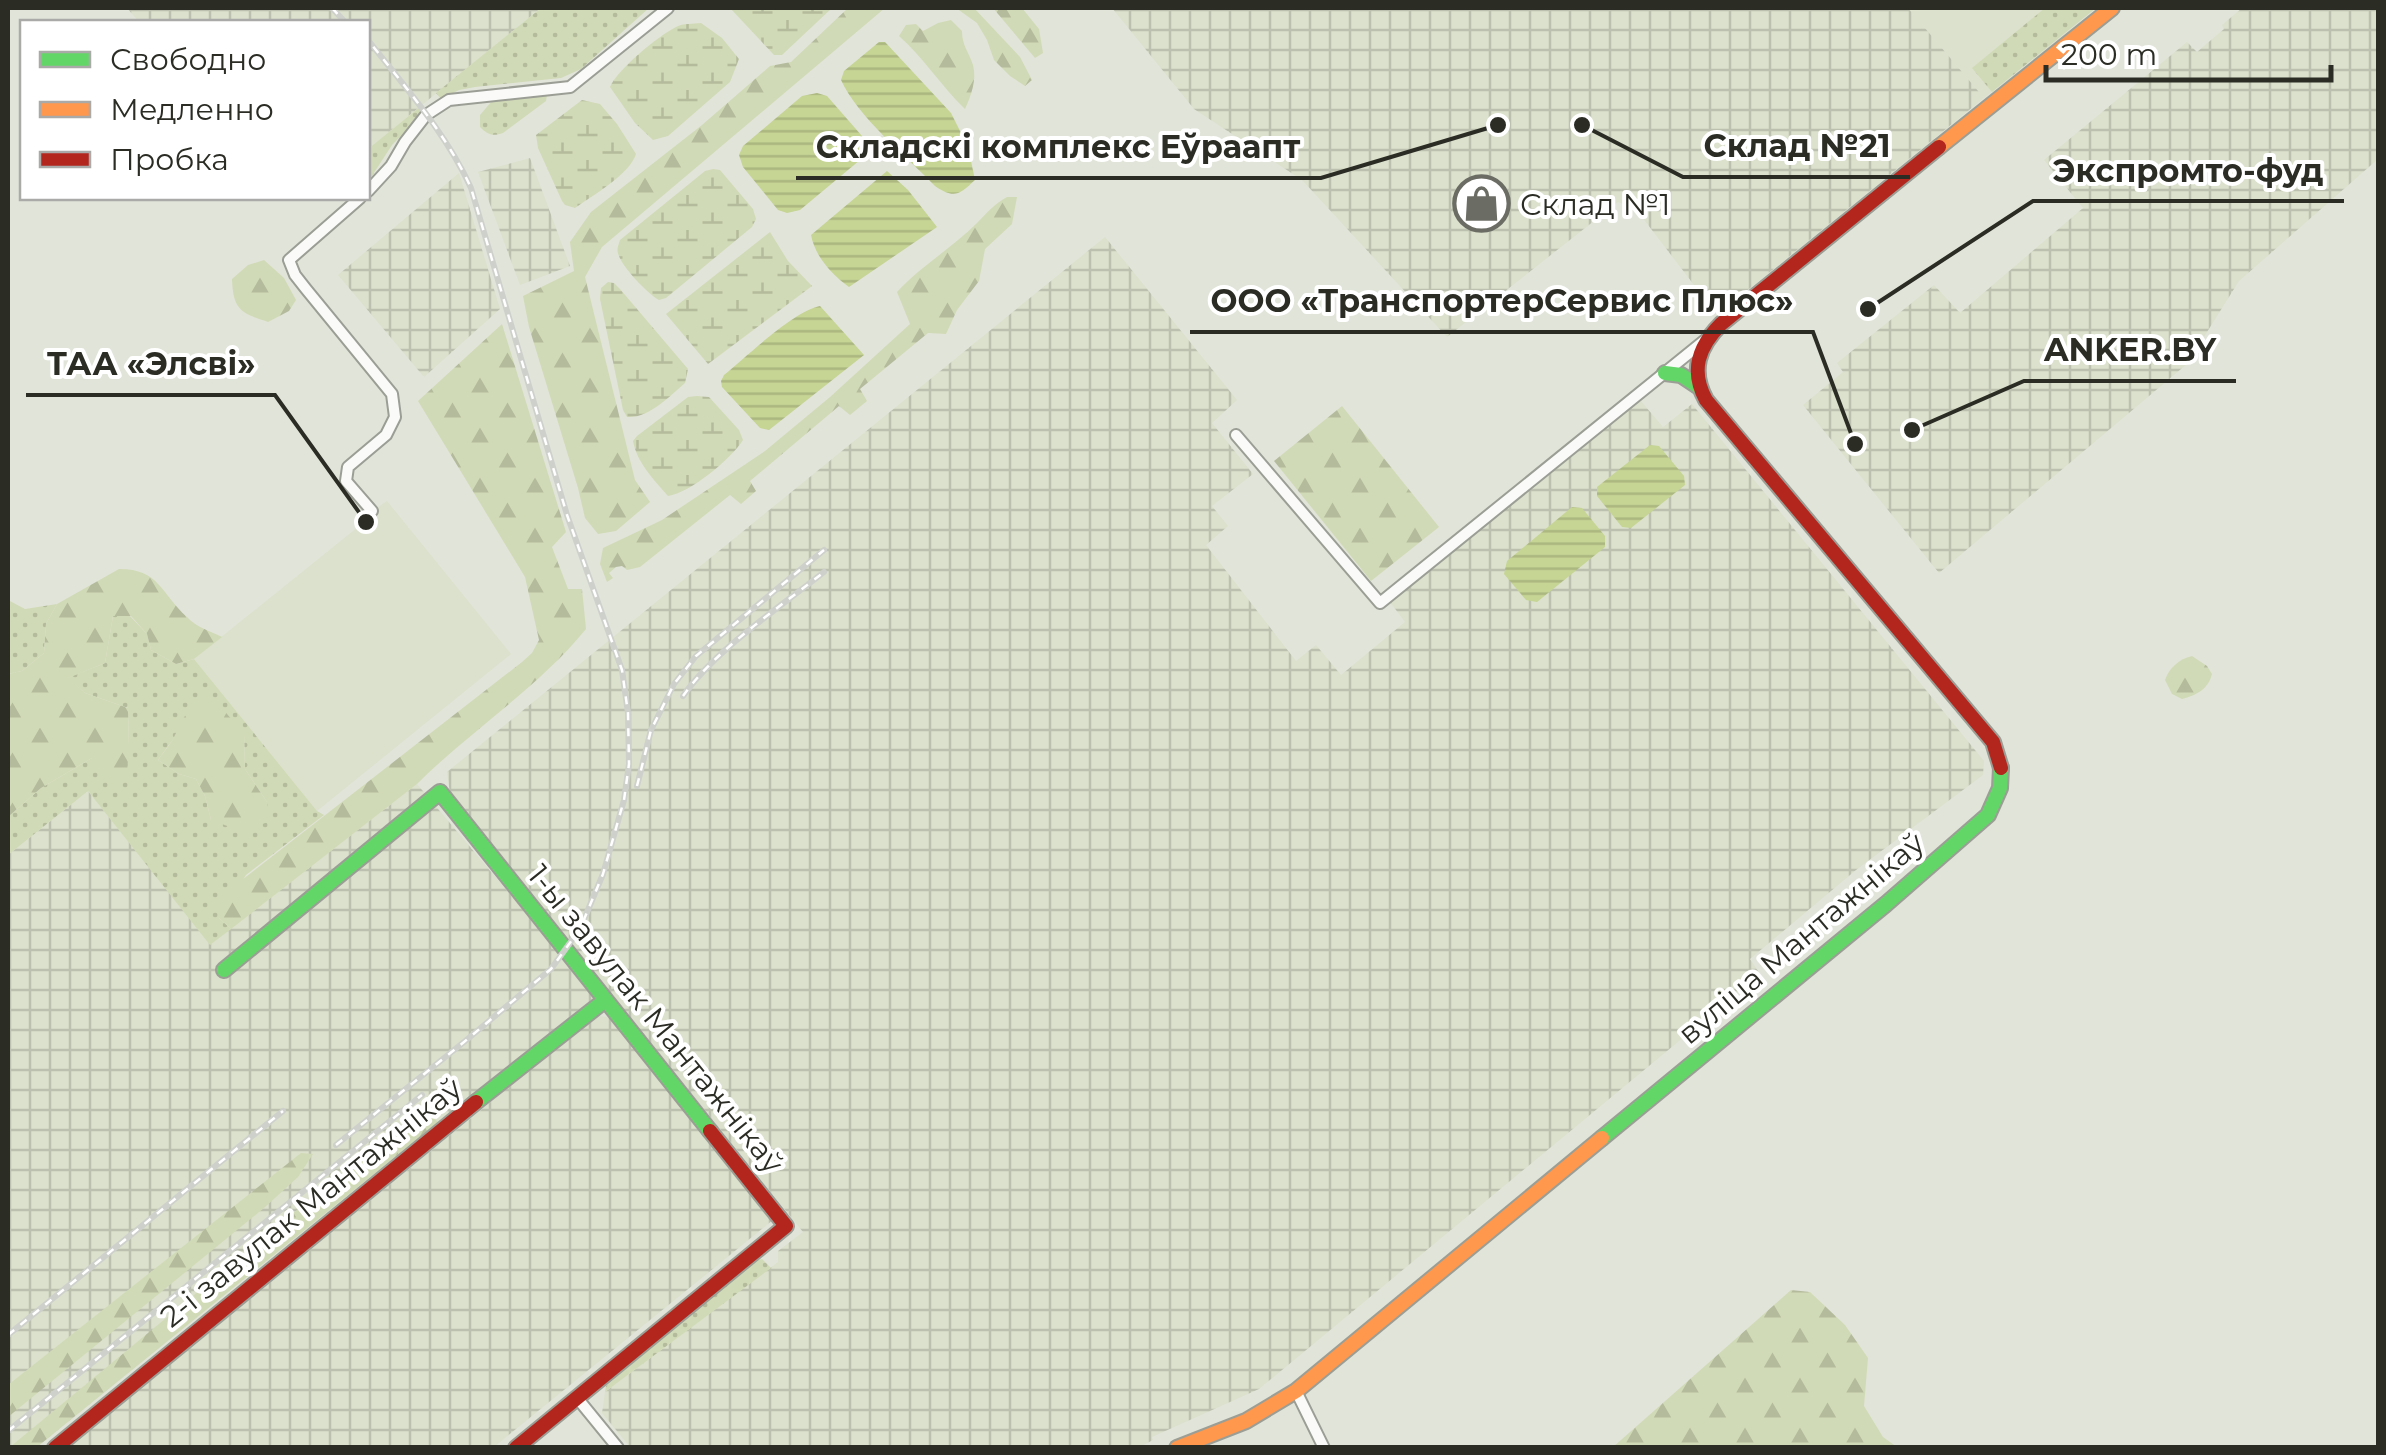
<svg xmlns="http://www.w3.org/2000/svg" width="2386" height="1455" viewBox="0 0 2386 1455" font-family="Montserrat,sans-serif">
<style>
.built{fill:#dbe1cc}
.industrial{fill:url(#industrial-grid)}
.grass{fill:url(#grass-dots);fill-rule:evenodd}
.forest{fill:url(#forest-firs)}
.wetland{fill:url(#wetland-marsh)}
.water{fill:url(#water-rules)}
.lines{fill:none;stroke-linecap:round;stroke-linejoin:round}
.street-casing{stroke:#9b9e95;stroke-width:14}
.fast-casing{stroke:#9b9e95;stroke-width:18}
.slow-casing{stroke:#9b9e95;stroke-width:18}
.jam-casing{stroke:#9b9e95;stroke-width:18}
.street{stroke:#fafbf9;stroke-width:10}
.fast{stroke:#63d668;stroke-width:14}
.slow{stroke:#ff974d;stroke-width:14}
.jam{stroke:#b3261e;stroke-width:14}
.rail-casing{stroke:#ced0cc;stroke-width:6}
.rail{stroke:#fff;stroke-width:2.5;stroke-dasharray:8;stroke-linecap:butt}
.labels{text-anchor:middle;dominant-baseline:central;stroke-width:8;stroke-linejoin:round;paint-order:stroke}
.poi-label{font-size:30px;fill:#2b2d25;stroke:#fff;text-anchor:start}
.street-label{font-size:30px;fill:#2b2d25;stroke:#fff}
.leader{fill:none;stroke:#2b2d25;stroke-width:4}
.callout-dot{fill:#2b2d25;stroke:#fff;stroke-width:4}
.callout-label{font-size:32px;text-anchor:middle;font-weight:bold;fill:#2b2d25;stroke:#fff;stroke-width:8;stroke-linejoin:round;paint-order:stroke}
</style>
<defs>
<pattern id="industrial-grid" width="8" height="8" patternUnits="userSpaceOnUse" patternTransform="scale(2.5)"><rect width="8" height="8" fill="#dbe1cc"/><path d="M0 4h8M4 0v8" fill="none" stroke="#bcc1af"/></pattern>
<pattern id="grass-dots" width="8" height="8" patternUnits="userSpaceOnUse" patternTransform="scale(2.5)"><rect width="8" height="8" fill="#d1dab6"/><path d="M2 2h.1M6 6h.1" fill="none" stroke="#b4bb9c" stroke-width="1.8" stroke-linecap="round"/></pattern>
<pattern id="forest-firs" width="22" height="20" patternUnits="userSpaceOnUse" patternTransform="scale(2.5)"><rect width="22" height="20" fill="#d1dab6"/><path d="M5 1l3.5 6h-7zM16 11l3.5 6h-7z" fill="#b4bb9c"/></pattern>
<pattern id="wetland-marsh" width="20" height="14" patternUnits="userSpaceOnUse" patternTransform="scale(2.5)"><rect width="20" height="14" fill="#d1dab6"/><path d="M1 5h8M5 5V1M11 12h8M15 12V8" fill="none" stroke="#b4bb9c"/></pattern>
<pattern id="water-rules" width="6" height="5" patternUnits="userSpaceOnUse" patternTransform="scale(2.5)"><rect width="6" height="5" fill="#c6d494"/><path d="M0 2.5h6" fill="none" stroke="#aab67f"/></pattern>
</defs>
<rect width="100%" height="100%" fill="#e1e4d9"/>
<g class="built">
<path d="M1908 8H2096L1984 98Z"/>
<path d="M387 501 511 654 317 811 194 659 358 527 356 523Z"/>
</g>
<g class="industrial">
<path d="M127 8H541L368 149V22H139Z"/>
<path d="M1112 8H1908L1984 98 1717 315 1635 208 1618 202 1447 337 1302 180 1194 109Z"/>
<path d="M2242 8H2348L2351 10 2354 8H2378V159L2239 281 2187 364 1939 573 1803 405 1843 372 1837 363 1934 285 1960 313 2083 208 2044 160 2187 42 2197 52 2224 29 2222 25Z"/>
<path d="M530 158 570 266 520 285 478 172Z"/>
<path d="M459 173 500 309 424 377 338 275Z"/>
<path d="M1105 237 1237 400 1212 423 1253 474 1212 506 1228 526 1206 545 1296 661 1316 645 1341 675 1405 622 1390 602 1640 400 1663 427 1692 404 1984 761 1983 775 1856 870 1750 959 1760 974 1259 1389 1152 1437 1153 1440 1138 1448 630 1447 602 1413 605 1392 778 1262V1251L803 1232 450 794 447 772Z"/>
<path d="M417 784 596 996 384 1164 37 1447 8 1448V855L88 791 211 944Z"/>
<path d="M596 1016 610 1017 773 1220 494 1447 68 1448Z"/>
</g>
<g class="grass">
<path d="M541 8H649L581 69 561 78 475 87 459 90 441 99 436 93Z"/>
<path d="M2045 8H2096L1992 92 1972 68Z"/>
<path d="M543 94 547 95 546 101 503 133C492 137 487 134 480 127V115L492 101Z"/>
<path d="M421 106 424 112 392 145 368 182V149Z"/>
<path d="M8 600 25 609 57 604 46 624 44 653 22 671 8 674Z"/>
<path d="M113 616H130L147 634 151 650 176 664 194 659 317 811 324 815 246 875 219 918 231 929 210 945 88 791 8 855V817L41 788 92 758 129 746 128 708 85 693 67 678 105 663ZM244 734 245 769 267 802 211 820 205 796 196 779 179 774 158 760 174 738Z"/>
<path d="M762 1259 771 1268 605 1392 606 1386 754 1261Z"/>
</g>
<g class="forest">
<path d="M848 8H885L602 247 585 277 635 480 650 502 616 531 598 534 585 518 578 488 529 327 523 296 574 271 570 242 591 212 702 125 770 66 791 62Z"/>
<path d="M956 8H974L1020 57 1032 80 1025 86 1010 76 994 60 987 40 977 23Z"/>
<path d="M993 8H1022L1039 29 1043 53 1035 58Z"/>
<path d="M951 20 962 31C962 46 969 52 973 65 977 80 971 96 965 109 941 86 924 58 899 36L906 25 916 24 923 31 938 23Z"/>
<path d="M1007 197H1017L1012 224 985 249 979 281 957 310 946 334 928 333 860 389 867 401 850 415 839 406 750 481 756 491 741 504 730 495 640 567 627 570 622 566 616 567 609 573 613 578 607 582 600 564 603 548 662 520 765 451 830 397 910 324 897 292C921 266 952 248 977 223 988 212 994 204 1007 197Z"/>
<path d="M264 260 284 278 296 300 289 311 268 322C240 313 233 309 232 279L248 265Z"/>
<path d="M502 324 566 532 552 547 568 589H582L586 629C538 688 471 730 417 784L231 929 219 918 216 900 522 662 532 653 539 640 525 577 418 401Z"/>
<path d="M1342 406 1439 527 1371 581 1274 461Z"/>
<path d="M119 569C160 569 161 594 187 617 196 627 210 631 222 637L194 659 176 664 151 650 147 634 131 616H113L105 663 68 678 85 693 128 708 129 746 127 773 115 785 92 758 41 788 8 817V674L22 671 44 653 46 624 57 604Z"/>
<path d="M2192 656 2207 666 2212 674C2208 690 2196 695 2182 699L2172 694 2165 680C2169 668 2179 659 2192 656Z"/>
<path d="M206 701 222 708 244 734 245 769 267 802 268 822 241 831 211 820 205 796 196 779 179 774 158 760C163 753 169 746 173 739 183 721 184 708 206 701Z"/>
<path d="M417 1115H429L438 1122 37 1447H10L384 1138Z"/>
<path d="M301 1153 313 1154 298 1177 264 1208 8 1417V1385Z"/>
<path d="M1791 1290 1810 1292 1845 1325 1868 1358 1864 1406 1883 1437 1897 1447H1613Z"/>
</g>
<g class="wetland">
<path d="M730 8H832L782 55H774Z"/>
<path d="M701 23 722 38 739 59 730 82 668 136 653 140 635 123 610 87C618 69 658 36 676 27 683 23 693 24 701 23Z"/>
<path d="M582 100 600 104 617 124 636 154C630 174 592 196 575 208L565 205 562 201 538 148 536 135Z"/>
<path d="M713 169 720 170 753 209 756 219 752 227 666 298 659 300C648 294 623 268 619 256 616 249 618 247 620 240L705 171Z"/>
<path d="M770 232 788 261 812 286 708 364 666 314Z"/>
<path d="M608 282 614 283 620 289 688 369 685 383C670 396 648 419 627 417L623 410 600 299 601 288Z"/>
<path d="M697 396 709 397 739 430 743 440C731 459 690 493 668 496 654 480 637 463 633 441L637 436 688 397Z"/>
</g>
<g class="water">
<path d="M879 42H885L951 113 968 147 975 180C959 195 954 199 935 186 906 156 858 117 841 80L844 71Z"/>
<path d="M817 93 827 96 862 136 863 147 860 160 800 210 787 213 778 210 743 167 739 155 743 146 802 96Z"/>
<path d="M887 171 908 190 937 227 849 287C831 274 815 256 811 235Z"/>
<path d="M820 306 864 355 769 430 760 428 722 387 721 381 724 375C746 357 794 311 820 306Z"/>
<path d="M1650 445 1659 446 1684 476 1685 485 1631 528 1622 527 1597 496V487Z"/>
<path d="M1572 507 1582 508 1605 536V547L1537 602 1526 600 1504 574 1507 561Z"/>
</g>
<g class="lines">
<defs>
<g id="street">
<path d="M368 191 391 166 405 142 426 115 449 100 570 87 668 8"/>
<path d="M360 198 289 260 295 275 306 289 392 394 395 417 386 435 348 467 346 481 372 511"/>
<path d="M1236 435 1380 603 1704 341"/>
<path d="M1296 1391 1324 1448"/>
<path d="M578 1399 618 1448"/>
</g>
<g id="fast">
<path d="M1665 373 1681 375 1699 387"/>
<path d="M224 970 440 792 710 1131"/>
<path d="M476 1102 604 1001"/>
<path d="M1602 1138 1886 904 1988 815 2000 788 2001 768"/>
</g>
<g id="slow">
<path d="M1939 147 2112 8"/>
<path d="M1177 1448 1246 1421 1296 1391 1602 1138"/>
</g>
<g id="jam">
<path d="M1939 147 1721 324C1698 347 1690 371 1706 400L1993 742 2001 768"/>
<path d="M55 1448 476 1102"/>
<path d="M516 1448 786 1226 710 1131"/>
</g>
</defs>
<use href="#street" class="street-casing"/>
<use href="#fast" class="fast-casing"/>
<use href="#slow" class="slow-casing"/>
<use href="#jam" class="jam-casing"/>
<use href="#street" class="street"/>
<use href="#fast" class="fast"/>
<use href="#slow" class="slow"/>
<use href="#jam" class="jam"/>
<defs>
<g id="rail">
<path d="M332 8 345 22"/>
<path d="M683 696C716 649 779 608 824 572"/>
<path d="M637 786 651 730 674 684 696 656 824 550"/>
<path d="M336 1145 464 1042 551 969 580 929 603 874 624 800 629 764 628 713 622 670 567 515 471 188C446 133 405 87 368 40"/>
<path d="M8 1335 283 1111"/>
<path d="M8 1431 422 1095"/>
</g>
</defs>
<use href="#rail" class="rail-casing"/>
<use href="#rail" class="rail"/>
</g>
<defs>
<symbol id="shop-ring" viewBox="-11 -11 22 22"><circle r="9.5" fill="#fff" stroke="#6b6d64" stroke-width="1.5"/><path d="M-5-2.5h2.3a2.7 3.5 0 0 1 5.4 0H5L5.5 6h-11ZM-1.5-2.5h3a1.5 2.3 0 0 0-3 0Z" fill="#6b6d64"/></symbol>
</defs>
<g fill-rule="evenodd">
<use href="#shop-ring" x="1450" y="172" width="63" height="63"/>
</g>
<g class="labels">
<g class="poi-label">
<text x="1520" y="204">Склад №1</text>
</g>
<g class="street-label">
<text transform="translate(1801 938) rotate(-40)">вуліца Мантажнікаў</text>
<text transform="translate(656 1019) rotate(51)">1-ы завулак Мантажнікаў</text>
<text transform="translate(311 1202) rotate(-39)">2-і завулак Мантажнікаў</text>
</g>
</g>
<path class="leader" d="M1582 125L1683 177H1910M1498 125L1321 178H796M1868 309L2033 201H2344M1855 444L1813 332H1190M1912 430L2024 381H2236M366 522L275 395H26"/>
<g class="callout-dot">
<circle cx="1582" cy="125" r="10"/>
<circle cx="1498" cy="125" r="10"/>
<circle cx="1868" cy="309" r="10"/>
<circle cx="1855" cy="444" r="10"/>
<circle cx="1912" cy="430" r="10"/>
<circle cx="366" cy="522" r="10"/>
</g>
<g class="callout-label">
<text x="1797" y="157">Склад №21</text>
<text x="1058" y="158">Складскі комплекс Еўраапт</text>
<text x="2188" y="182">Экспромто-фуд</text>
<text x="1502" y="312">ООО «ТранспортерСервис Плюс»</text>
<text x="2130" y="361">ANKER.BY</text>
<text x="151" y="375">ТАА «Элсві»</text>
</g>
<rect width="2386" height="1455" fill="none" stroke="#2b2d25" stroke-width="20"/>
<rect x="20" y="20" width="350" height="180" fill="#ffffff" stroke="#aaaba8" stroke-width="2.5"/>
<rect x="40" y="52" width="50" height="15" fill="#63d668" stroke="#aaaba8" stroke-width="2.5"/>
<text x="110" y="70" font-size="30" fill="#2b2d25">Свободно</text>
<rect x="40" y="102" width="50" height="15" fill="#ff974d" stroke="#aaaba8" stroke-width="2.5"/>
<text x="110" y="120" font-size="30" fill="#2b2d25">Медленно</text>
<rect x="40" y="152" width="50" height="15" fill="#b3261e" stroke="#aaaba8" stroke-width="2.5"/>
<text x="110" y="170" font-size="30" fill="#2b2d25">Пробка</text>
<path d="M2046 65v15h285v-15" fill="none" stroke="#2b2d25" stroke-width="5"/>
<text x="2061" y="65" font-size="30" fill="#2b2d25" stroke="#ffffff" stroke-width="8" paint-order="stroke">200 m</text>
</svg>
